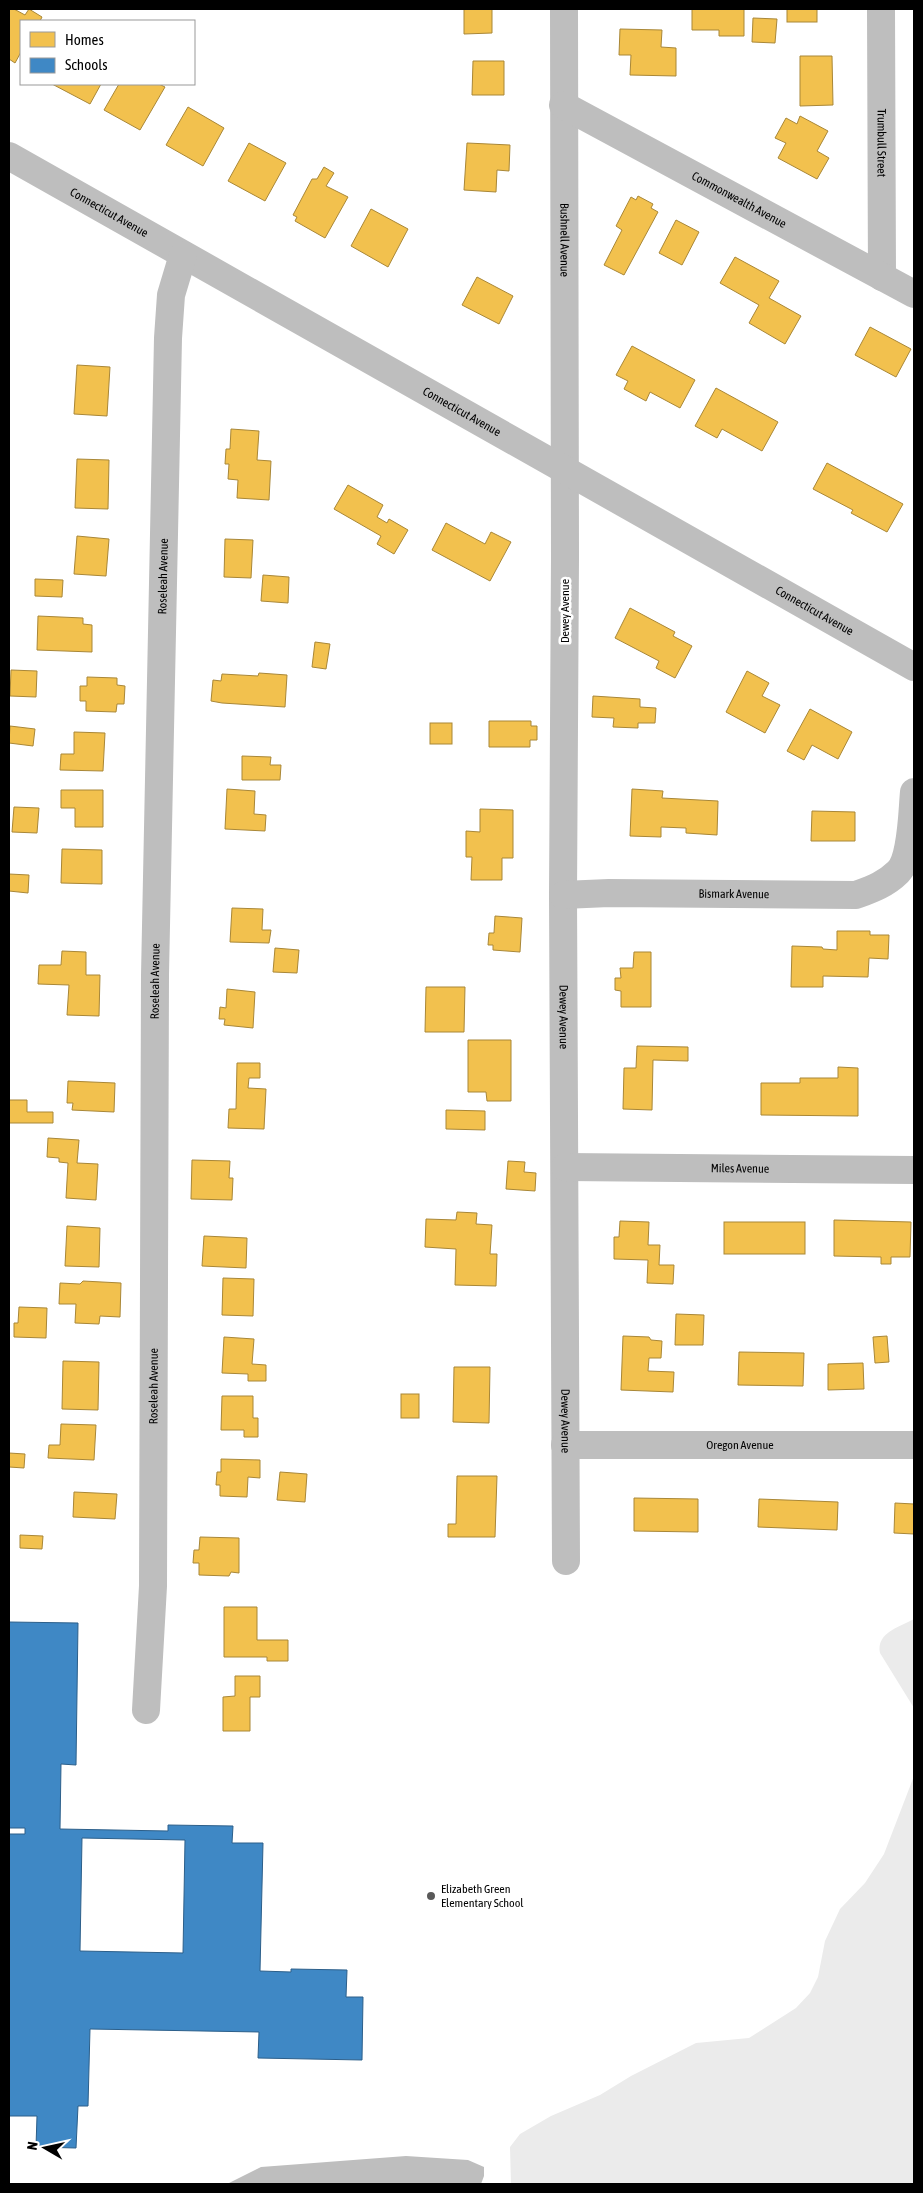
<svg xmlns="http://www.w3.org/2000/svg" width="923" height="2193" viewBox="0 0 923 2193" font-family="'Asap Condensed',sans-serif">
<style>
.green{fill:#ebebeb}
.water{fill:#bebebe}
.homes{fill:#f2c14e;stroke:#a98737}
.schools{fill:#3f88c5;stroke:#2c5f8a;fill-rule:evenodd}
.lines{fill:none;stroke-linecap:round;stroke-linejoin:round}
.minor{stroke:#bebebe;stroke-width:28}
.poi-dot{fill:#595959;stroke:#fff;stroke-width:2}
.labels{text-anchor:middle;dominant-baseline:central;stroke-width:5;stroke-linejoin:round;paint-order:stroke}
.street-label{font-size:12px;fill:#000;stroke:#fff}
.poi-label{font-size:12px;fill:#000;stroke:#fff;text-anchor:start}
</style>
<rect width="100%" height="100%" fill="#fff"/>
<g class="green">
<path d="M914 1619V1708L880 1653C876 1633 899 1627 914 1619Z"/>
<path d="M914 1776V2184H511L510 2147 520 2134 551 2116 600 2095 631 2076 696 2043 749 2038 796 2008 810 1993 818 1977 825 1941 840 1909 865 1883 884 1854Z"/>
</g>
<path class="water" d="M406 2156 468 2160 484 2167V2176L481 2184H227L261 2167Z"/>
<g class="homes">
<path d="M9 9H14L25 15 29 9 42 17 40 21H21V52L15 63 9 59Z"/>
<path d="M464 9H492V33L464 34Z"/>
<path d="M692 9H744V36H719V30H692Z"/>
<rect x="787" y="9" width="30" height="13"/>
<path d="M753 18 777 19 775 43 752 42Z"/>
<path d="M620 29 662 30 661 47 676 48V76L630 75 631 55H619Z"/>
<path d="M800 56H832L833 105 800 106Z"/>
<path d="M473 61H504V95H472Z"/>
<path d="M52 84H101L90 104Z"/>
<path d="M119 84H159L165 87 140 130 104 110Z"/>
<path d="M188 107 224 128 203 166 166 145Z"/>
<path d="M800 116 828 131 817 151 829 158 817 179 778 158 786 143 775 138 786 118 797 124Z"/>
<path d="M249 143 286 163 265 201 228 181Z"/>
<path d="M467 143 510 145 509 171 497 170 496 192 464 190Z"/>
<path d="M324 167 334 173 326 186 348 197 325 238 295 221 297 217 293 215 312 179H317Z"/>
<path d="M638 196 653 204 651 208 658 212 624 275 604 265 622 230 616 226 631 197 636 200Z"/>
<path d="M371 209 408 229 388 267 351 246Z"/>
<path d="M676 220 699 232 682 265 659 253Z"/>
<path d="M735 257 779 281 769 298 801 316 785 344 749 323 759 305 720 283Z"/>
<path d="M477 277 513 296 499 324 462 305Z"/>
<path d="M870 327 911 349 896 377 855 355Z"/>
<path d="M632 346 695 380 680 408 650 392 646 401 624 389 628 381 616 375Z"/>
<path d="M77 365 110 367 107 416 74 414Z"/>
<path d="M716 388 778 422 762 451 722 429 717 438 695 426Z"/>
<path d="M231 429 259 431 257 460 271 461 269 500 237 498 238 480 228 479 229 464H225L226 449H230Z"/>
<path d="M77 459 109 460 108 509 75 508Z"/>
<path d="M827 463 903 504 887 532 851 513 853 510 813 489Z"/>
<path d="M348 485 383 505 377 517 387 523 389 519 408 530 394 554 377 544 381 536 334 509Z"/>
<path d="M446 523 485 544 491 532 511 542 490 581 432 550Z"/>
<path d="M77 536 109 539 106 576 74 574Z"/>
<path d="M225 539 253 540 251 578 224 577Z"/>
<path d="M263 575 289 577 288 603 261 601Z"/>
<path d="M35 579 63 580 62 597 35 596Z"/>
<path d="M630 608 675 632 673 636 692 646 675 678 656 668 659 661 615 638Z"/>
<path d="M38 616 83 618V624L92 625V652L37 650Z"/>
<path d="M315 642 330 644 326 669 312 667Z"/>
<path d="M11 670 37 671 36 697 10 696Z"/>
<path d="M747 671 769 683 762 696 780 705 765 733 726 712Z"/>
<path d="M259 673 287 675 285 707 222 703 211 701 213 680 221 681 222 674 258 676Z"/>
<path d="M87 677 117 678V685L125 686 124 704H117L116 712 86 711V701H80V686H87Z"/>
<path d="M593 696 640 699V707L656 708 655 723H638V728L613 727 614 718 592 717Z"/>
<path d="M810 709 852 732 838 759 812 745 804 760 787 751Z"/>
<path d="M489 721H531V726H537V740H530V747H489Z"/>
<rect x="430" y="723" width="22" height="21"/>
<path d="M10 726 35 729 33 746 9 743Z"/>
<path d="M74 732 105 733 103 771 60 770 61 754H74Z"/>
<path d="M242 756 271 757 270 765H281L280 780H242Z"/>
<path d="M227 789 255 791 254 814 266 815 265 831 225 829Z"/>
<path d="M632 789 663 791 662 798 718 801 717 835 686 833V828L661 827V837L630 836Z"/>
<path d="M61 790H103V827H75V808H61Z"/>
<path d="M14 807 39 808 37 833 12 832Z"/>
<path d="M480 809 513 810V858H502V880H471L472 857H466V831L480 832Z"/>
<path d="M812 811 855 812V841H811Z"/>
<path d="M62 849 102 850V884L61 883Z"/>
<path d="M9 874 29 875 28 893 9 891Z"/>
<path d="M232 908 263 909 262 930H271L269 943 230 942Z"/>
<path d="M495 916 522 918 520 952 493 950V945H488L489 933H494Z"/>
<path d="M837 931H870V935H889L888 959 869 958 868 977 823 976V987H791L792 946 822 947 823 949 837 950Z"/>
<path d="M275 948 299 950 297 973 273 972Z"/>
<path d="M62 951 86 952V975H100L99 1016 67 1015 69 985 38 984 39 965H61Z"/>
<path d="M634 952H651V1007H621V991L615 990V978H621L620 968H633Z"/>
<path d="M426 987H465L464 1032H425Z"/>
<path d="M227 989 255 992 253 1028 224 1025 225 1019H219L220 1007 226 1008Z"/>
<path d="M468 1040H511V1101H487L486 1092H468Z"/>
<path d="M637 1046 688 1047V1061L653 1060 652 1110 623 1109 624 1068H636Z"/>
<path d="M237 1063H260V1078H249L248 1088 266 1089 264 1129 228 1128 229 1109H236Z"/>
<path d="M838 1067 858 1068V1116L761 1115V1083H800V1078H838Z"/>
<path d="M68 1081 115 1083 114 1112 72 1110 73 1103H67Z"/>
<path d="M9 1100H27V1112H53V1123H9Z"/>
<path d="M446 1110 485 1111V1130L446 1129Z"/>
<path d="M48 1138 79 1140 77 1163 98 1164 96 1200 66 1198 68 1163 59 1162V1158L47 1157Z"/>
<path d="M192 1160 230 1161 229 1178H233L232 1200 191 1199Z"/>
<path d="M508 1161 525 1162 524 1172 536 1173 535 1191 506 1189Z"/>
<path d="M457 1212 477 1213 476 1224 492 1225 490 1254H497L496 1286 455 1285 456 1249 425 1247 426 1219 456 1220Z"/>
<path d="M834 1220 911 1222 910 1257H891V1264H881V1257L834 1256Z"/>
<path d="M620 1221 649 1222 648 1245H660L659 1265H674L673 1284 647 1283 648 1260 614 1259V1237H619Z"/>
<rect x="724" y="1222" width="81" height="32"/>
<path d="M67 1226 100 1228 99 1267 65 1266Z"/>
<path d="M204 1236 247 1238 246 1268 202 1266Z"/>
<path d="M223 1278 254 1279 253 1316 222 1315Z"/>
<path d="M83 1281 121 1283 120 1317 100 1316 99 1324 75 1323 76 1304H59L60 1283 80 1284Z"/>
<path d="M19 1307 47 1308 46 1338 14 1337V1323H18Z"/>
<path d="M676 1314 704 1315 703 1345H675Z"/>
<path d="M623 1336 649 1337 651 1340 662 1341 661 1358H649L648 1371 674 1372 673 1392 621 1390Z"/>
<path d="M887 1336 889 1362 875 1363 873 1337Z"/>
<path d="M224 1337 254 1339 252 1364 266 1365V1381H248V1374L222 1373Z"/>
<path d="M739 1352 804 1353 803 1386 738 1385Z"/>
<path d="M63 1361 99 1362 98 1410 62 1409Z"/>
<path d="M863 1363 864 1389 828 1390V1364Z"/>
<path d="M454 1367H490L489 1423 453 1422Z"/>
<rect x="401" y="1394" width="18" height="24"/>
<path d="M222 1396H253V1418H258V1437H244V1430H221Z"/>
<path d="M61 1424 96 1425 94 1460 48 1458 49 1445H60Z"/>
<path d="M9 1453 25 1454 24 1468 9 1467Z"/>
<path d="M221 1459 260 1460V1478L248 1477 247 1497 220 1496V1485H216L217 1472H221Z"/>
<path d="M280 1472 307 1474 305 1502 277 1500Z"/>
<path d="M457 1476H497L495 1537H448V1524H456Z"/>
<path d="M74 1492 117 1494 115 1519 73 1517Z"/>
<path d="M634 1498 698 1499V1532L634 1531Z"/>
<path d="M759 1499 838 1502 837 1530 758 1527Z"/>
<path d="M895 1503 914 1504V1534L894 1533Z"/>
<path d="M20 1535 43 1536 42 1549 20 1548Z"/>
<path d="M200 1537 239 1538V1573L231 1572 229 1576 199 1575V1563H193L194 1550H199Z"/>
<path d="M224 1607H257V1640H288V1661H267V1657H224Z"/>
<path d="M235 1676H260V1697H250V1731H223V1697L235 1696Z"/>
</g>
<path class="schools" d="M9 1622 78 1623 76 1765 61 1764 60 1829 168 1831V1825L233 1826 232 1843H263L260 1971 291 1972V1969L347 1970 346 1997H363L362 2060 258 2058 259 2032 90 2029 88 2106H78L76 2148 36 2147 37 2116H9V1834H25V1828H9ZM82 1838 185 1840 183 1953 80 1951Z"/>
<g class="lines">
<g class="minor">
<path id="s1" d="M564 9 565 558 563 895 566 1561"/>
<path id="s2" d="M881 9 882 277"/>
<path id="s3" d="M563 105 914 294"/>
<path id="s4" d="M9 156 914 667"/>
<path id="s5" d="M563 895 609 893 856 895C872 889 886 884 898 872 912 858 912 812 914 792"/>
<path id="s6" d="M565 1167 914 1170"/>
<path id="s7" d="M565 1445H914"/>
<path id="s8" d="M146 1710 153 1586 155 975 168 338 171 295 183 255"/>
</g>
</g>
<circle class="poi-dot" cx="431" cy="1896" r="5"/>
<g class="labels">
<g class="street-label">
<text stroke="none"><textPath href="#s2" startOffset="134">Trumbull Street</textPath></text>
<text stroke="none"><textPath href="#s3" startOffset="200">Commonwealth Avenue</textPath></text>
<text stroke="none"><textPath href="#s4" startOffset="115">Connecticut Avenue</textPath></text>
<text stroke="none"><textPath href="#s1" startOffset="231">Bushnell Avenue</textPath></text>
<text stroke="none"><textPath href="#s4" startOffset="520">Connecticut Avenue</textPath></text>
<text stroke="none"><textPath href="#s8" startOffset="1134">Roseleah Avenue</textPath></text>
<text transform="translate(565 611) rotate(-90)">Dewey Avenue</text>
<text stroke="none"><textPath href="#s4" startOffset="925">Connecticut Avenue</textPath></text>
<text stroke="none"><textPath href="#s5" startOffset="171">Bismark Avenue</textPath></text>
<text stroke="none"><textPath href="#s8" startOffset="729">Roseleah Avenue</textPath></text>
<text stroke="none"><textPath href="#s1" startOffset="1008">Dewey Avenue</textPath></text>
<text stroke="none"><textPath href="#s6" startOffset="175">Miles Avenue</textPath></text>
<text stroke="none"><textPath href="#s8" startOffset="324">Roseleah Avenue</textPath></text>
<text stroke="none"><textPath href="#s1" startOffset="1412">Dewey Avenue</textPath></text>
<text stroke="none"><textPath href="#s7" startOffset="175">Oregon Avenue</textPath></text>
</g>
<g class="poi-label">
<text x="441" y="1889">Elizabeth Green<tspan x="441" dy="14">Elementary School</tspan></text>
</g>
</g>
<rect width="923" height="2193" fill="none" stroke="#000000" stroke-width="20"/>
<rect x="20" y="20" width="175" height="65" fill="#ffffff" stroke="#999999"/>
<rect x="30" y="32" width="25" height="15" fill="#f2c14e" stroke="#999999"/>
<text x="65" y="45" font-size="15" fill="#000000">Homes</text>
<rect x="30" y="58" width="25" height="15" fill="#3f88c5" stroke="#999999"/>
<text x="65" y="70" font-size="15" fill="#000000">Schools</text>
<g transform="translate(45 2148) rotate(279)" stroke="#ffffff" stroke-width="4" paint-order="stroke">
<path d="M0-4L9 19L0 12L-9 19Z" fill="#000000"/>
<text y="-8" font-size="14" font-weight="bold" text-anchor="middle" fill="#000000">N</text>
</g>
</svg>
